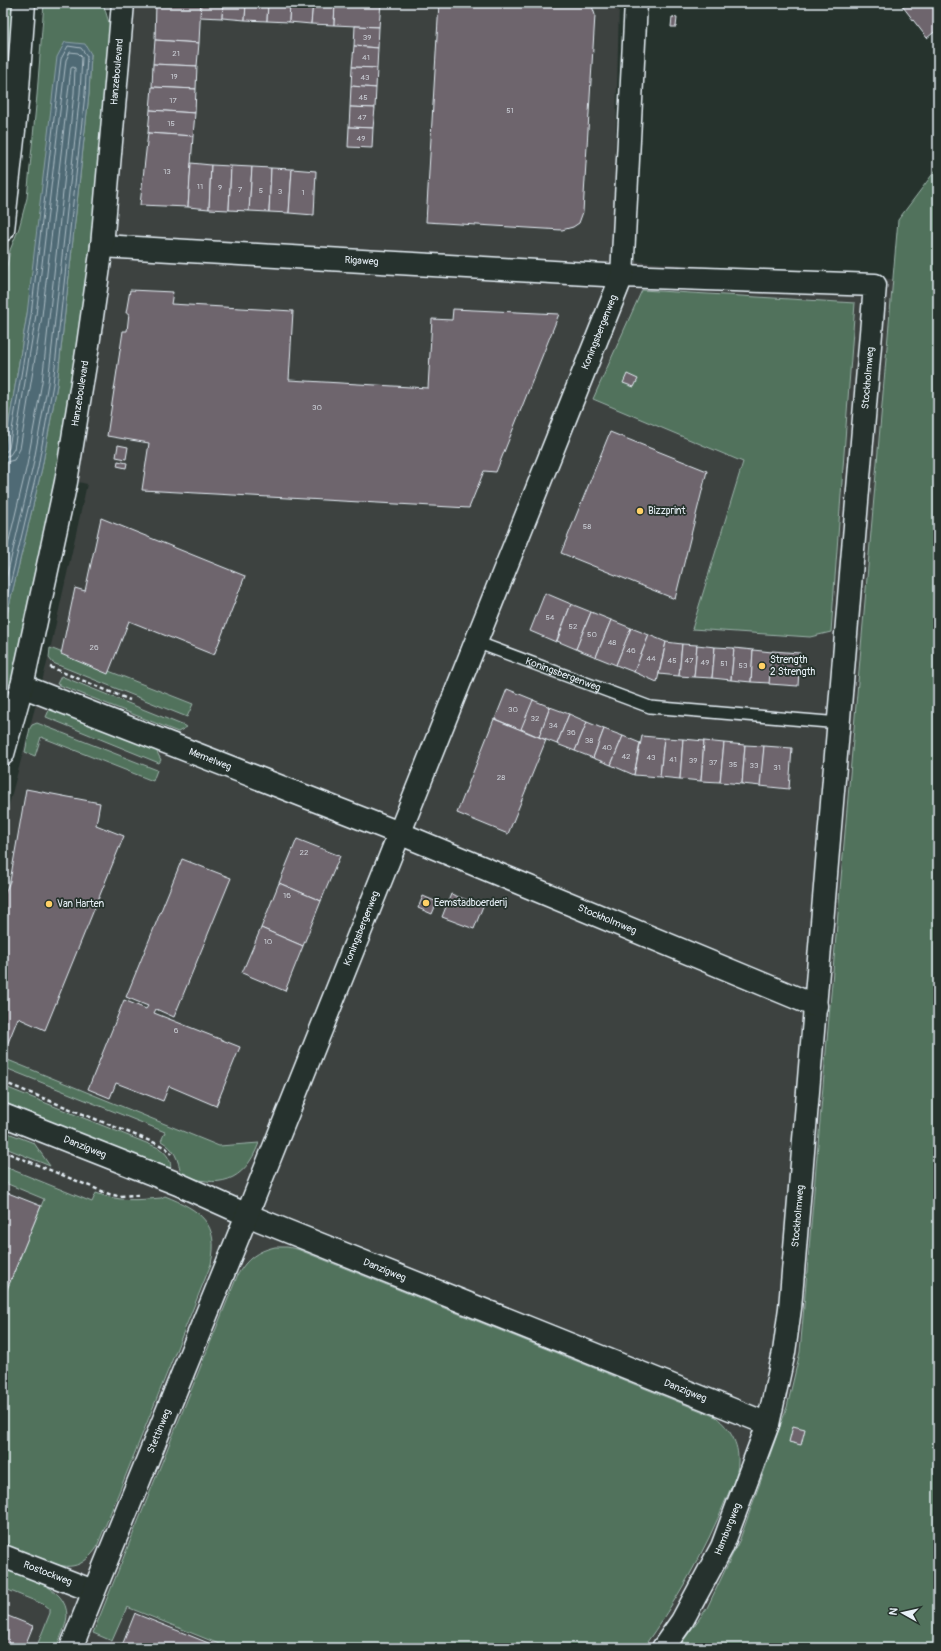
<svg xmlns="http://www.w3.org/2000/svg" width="941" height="1651" viewBox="0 0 941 1651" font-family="Pangolin,sans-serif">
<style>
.built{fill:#3c4240}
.green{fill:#51725c;stroke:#9cb2aa}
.water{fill:#4f6b75;stroke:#8ca1a9}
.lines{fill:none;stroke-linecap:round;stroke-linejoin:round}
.shore{stroke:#abbbc4;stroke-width:1}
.building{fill:#6e656d;stroke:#e8f1f8}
.service-casing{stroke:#e8f1f8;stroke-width:14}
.minor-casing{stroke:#e8f1f8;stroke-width:25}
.secondary-casing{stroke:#e8f1f8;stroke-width:25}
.path{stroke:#e8f1f8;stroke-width:2.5;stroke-dasharray:4 3;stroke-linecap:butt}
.service{stroke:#26332d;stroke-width:11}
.minor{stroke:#26332d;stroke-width:22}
.secondary{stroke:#26332d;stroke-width:22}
.poi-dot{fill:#ffd166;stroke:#26332d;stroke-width:1.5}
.labels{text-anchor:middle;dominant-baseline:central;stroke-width:3.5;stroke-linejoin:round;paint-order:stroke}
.number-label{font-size:8px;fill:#caced5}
.street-label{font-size:10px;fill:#e8f1f8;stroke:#26332d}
.poi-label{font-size:10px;fill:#e8f1f8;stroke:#26332d;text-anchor:start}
</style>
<rect width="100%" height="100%" fill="#26332d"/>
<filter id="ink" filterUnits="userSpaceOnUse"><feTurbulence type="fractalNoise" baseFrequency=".025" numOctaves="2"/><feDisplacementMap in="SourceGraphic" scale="8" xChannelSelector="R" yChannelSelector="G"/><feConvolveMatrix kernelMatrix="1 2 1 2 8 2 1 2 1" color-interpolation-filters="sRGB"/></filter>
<g filter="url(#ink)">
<path class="built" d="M131 3H619L613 260 920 281 849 1321 730 1648H3V827L48 659 87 484 73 481Z"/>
<g class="green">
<path d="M3 3H17L3 168Z"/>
<path d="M44 3H103L113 36 97 223 61 468 3 724V631L42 468 57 385 89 94 91 54 27 314 3 459V287L10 250 19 228 27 198 37 95Z"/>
<path d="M938 167V1648H678L707 1608 740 1539 787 1407 800 1352 898 220Z"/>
<path d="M642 290 855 303 831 632 810 637 692 629 743 462 593 399Z"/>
<path d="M50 648 193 704 187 717 53 663 49 658Z"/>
<path d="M61 676 187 727 178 732 57 684Z"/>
<path d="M50 708 156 750 161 760 159 763 46 717Z"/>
<path d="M37 723 157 770 153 781 41 737 35 756 25 752 30 728 32 725Z"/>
<path d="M3 1058 219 1146 259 1143C244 1183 218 1189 181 1174 178 1159 175 1149 161 1141L165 1132 3 1067Z"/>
<path d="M3 1086 159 1148C166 1153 173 1161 170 1170L3 1102Z"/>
<path d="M3 1131 34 1143 50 1166 3 1147Z"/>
<path d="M3 1166 92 1202 96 1193C121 1202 136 1200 161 1198L165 1196C200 1210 220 1223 211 1264L96 1549C78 1573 63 1568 38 1558 26 1554 15 1549 3 1544V1299L44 1199 3 1182Z"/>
<path d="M275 1247H287L297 1249 716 1417C730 1429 739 1443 738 1462 738 1475 731 1487 726 1499 705 1552 676 1601 643 1648H229L127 1607 112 1641 93 1633 238 1274C247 1259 257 1251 275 1247Z"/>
<path d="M3 1569C25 1577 67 1586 67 1616 66 1627 60 1638 56 1648H36L50 1613V1609L45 1605 3 1588Z"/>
</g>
<path class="water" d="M65 42 85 44 91 54 89 94 57 385 42 468 3 631V459L27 314 57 57Z"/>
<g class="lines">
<g class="shore">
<path d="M3 452 7 451 9 448 31 315 61 59 68 46 81 48 87 56 85 94 53 384 38 467 3 614"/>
<path d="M3 457 10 455 14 449 36 315 66 60 70 52 78 53 82 57 80 93 48 383 33 466 3 592"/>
<path d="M3 463 14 460 20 449 42 316 71 68 73 67 75 68 74 93 42 382 27 465 3 566"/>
</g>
</g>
<g class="building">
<path d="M156 3H201L199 43 155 40Z"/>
<path d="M201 3H223L222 18 200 17Z"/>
<path d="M223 3H246L245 20 222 18Z"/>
<path d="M246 3H268L267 21 245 20Z"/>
<path d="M268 3H290L289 22 267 21Z"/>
<path d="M290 3H313L311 24 289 22Z"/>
<path d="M313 3H335L334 25 311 24Z"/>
<path d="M335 3H381L379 27 334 25Z"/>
<path d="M439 3H590L592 6 595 15 583 212 579 223 573 227 562 230 426 222Z"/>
<path d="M900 3H938V29L927 38Z"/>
<path d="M672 17 677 18 676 27H671Z"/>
<path d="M355 26 379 27 378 48 354 46Z"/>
<path d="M155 40 199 43 197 66 153 64Z"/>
<path d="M354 46 378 48 377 68 352 67Z"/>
<path d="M153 64 197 66 196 89 152 87Z"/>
<path d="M352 67 377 68 376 88 351 86Z"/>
<path d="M351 86 376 88 375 108 350 107Z"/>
<path d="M152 87 196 89 195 113 150 110Z"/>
<path d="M350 107 375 108 373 128 349 127Z"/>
<path d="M150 110 195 113 193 136 148 133Z"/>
<path d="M349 127 373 128 372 148 348 147Z"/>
<path d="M148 133 193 136 188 207 140 205Z"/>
<path d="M191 163 211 165 209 209 188 207Z"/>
<path d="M211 165 231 166 229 210 209 209Z"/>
<path d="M231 166 252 167 249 211 229 210Z"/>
<path d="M252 167 271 168 269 212 249 211Z"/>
<path d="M271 168 292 169 289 213 269 212Z"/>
<path d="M292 169 316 171 314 215 289 213Z"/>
<path d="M130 290 173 292 171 304 293 311 289 380 428 388 432 319 452 320 453 309 559 314 496 472 484 471 469 508 142 490 149 443 107 436 123 331H127L129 313H126Z"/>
<path d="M627 374 638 379 634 387 623 383Z"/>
<path d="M610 432 707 471 675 599 561 553Z"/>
<path d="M118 445 128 447 126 459 116 457Z"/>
<path d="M118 461 127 463 126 468 117 466Z"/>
<path d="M101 518 245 576 214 655 129 621 108 674 61 654 75 588 85 591Z"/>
<path d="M545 593 571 604 556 642 530 631Z"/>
<path d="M571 604 591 612 576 649 557 641Z"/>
<path d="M591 612 611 620 596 657 576 649Z"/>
<path d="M611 620 631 628 616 665 596 657Z"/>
<path d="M631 628 649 635 634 672 616 665Z"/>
<path d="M649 635 666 642 657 682 634 672Z"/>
<path d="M666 642 682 644 679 676 659 674Z"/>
<path d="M682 644 697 645 694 677 679 676Z"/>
<path d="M697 645 715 647 712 678 694 677Z"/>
<path d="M715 647 734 648 731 680 712 678Z"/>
<path d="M734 648 753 650 751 682 731 680Z"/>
<path d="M753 650 772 652 770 683 751 682Z"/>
<path d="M772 651 800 653 798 686 769 684Z"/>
<path d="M507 689 534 700 521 730 495 719Z"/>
<path d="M533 700 550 707 539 737 521 729Z"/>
<path d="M550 707 569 714 557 744 539 737Z"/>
<path d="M569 714 587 722 575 751 557 744Z"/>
<path d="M494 719 546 740 508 834 457 813Z"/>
<path d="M587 722 604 729 593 758 575 751Z"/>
<path d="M604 729 623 736 611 765 593 758Z"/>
<path d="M623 736 640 743 634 775 611 765Z"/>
<path d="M642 736 664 738 660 777 634 775Z"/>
<path d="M664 738 683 739 680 779 660 777Z"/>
<path d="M683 739 704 741 701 781 680 779Z"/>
<path d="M704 741 724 743 720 782 701 781Z"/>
<path d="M724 743 745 745 742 784 720 782Z"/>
<path d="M745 745 764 746 761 786 742 784Z"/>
<path d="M764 746 792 748 789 789 760 786Z"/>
<path d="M26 789 100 803 96 825 124 836 45 1030 18 1018 3 1055V898L10 881Z"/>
<path d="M297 839 340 856 321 901 279 883Z"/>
<path d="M182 859 231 878 174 1017 156 1009 154 1013 240 1047 216 1106 169 1086 163 1101 116 1083 110 1098 88 1089 124 1000 146 1009 148 1006 126 997Z"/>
<path d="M279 883 321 901 303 946 261 928Z"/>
<path d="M451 894 483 906 474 929 442 917Z"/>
<path d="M423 896 437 902 432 914 418 908Z"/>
<path d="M261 928 303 946 285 991 242 973Z"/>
<path d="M3 1191 41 1206 3 1299Z"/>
<path d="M793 1426 805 1429 801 1445 789 1442Z"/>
<path d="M135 1613 136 1614 221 1648H121Z"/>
<path d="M3 1614 33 1626 24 1648H3Z"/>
</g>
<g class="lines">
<defs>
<g id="service">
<path id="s1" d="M476 642 650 707 840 723"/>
</g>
<g id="minor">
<path id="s2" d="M102 246 622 276 875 285 790 1308 784 1352 768 1424 722 1547 682 1621 663 1648"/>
<path id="s3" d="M22 686 399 833 816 1006"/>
<path id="s4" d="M3 754 22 686 66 482 87 352 102 246 123 3"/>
<path id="s5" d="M3 1115 178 1184 247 1215 768 1424"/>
<path id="s6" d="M3 1556 93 1591"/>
<path id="s7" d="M71 1648 247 1215 622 276 636 3"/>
</g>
<path id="secondary" d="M3 230 17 103 24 3"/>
</defs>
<use href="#service" class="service-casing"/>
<use href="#minor" class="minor-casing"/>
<use href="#secondary" class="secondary-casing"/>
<g class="path">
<path d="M50 667 130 700"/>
<path d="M3 1082 160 1145 166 1148 171 1154"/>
<path d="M3 1151 109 1194 118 1196 138 1195"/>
</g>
<use href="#service" class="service"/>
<use href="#minor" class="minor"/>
<use href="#secondary" class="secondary"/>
</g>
</g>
<g class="poi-dot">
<circle cx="640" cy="511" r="4"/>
<circle cx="762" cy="666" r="4"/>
<circle cx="426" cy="903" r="4"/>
<circle cx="49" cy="904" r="4"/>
</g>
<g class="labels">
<g class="number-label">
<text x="367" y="37">39</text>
<text x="176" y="53">21</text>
<text x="366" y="57">41</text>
<text x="174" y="76">19</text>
<text x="365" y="77">43</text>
<text x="363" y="97">45</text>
<text x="173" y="100">17</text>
<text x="510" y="110">51</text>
<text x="362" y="117">47</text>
<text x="171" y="123">15</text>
<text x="361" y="138">49</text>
<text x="167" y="171">13</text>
<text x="200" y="186">11</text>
<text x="220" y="187">9</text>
<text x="240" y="189">7</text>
<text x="261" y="190">5</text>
<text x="280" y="191">3</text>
<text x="303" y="192">1</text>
<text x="317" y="407">30</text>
<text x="587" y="526">58</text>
<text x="550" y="617">54</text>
<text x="573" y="626">52</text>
<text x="592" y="634">50</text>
<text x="612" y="642">48</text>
<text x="94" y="647">26</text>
<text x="631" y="650">46</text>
<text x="651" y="658">44</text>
<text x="672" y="660">45</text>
<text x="689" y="660">47</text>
<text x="705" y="662">49</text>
<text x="724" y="663">51</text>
<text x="743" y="665">53</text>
<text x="513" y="709">30</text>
<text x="535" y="718">32</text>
<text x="553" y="725">34</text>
<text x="571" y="732">36</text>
<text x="589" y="740">38</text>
<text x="607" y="747">40</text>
<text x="626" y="756">42</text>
<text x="651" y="757">43</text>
<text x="673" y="759">41</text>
<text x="693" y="760">39</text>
<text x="713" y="762">37</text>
<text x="733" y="764">35</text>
<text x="754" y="765">33</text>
<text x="777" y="767">31</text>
<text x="501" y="777">28</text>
<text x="304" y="852">22</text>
<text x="287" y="895">16</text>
<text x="268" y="941">10</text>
<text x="176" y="1030">6</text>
</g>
<g class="street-label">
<text stroke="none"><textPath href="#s4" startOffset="693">Hanzeboulevard</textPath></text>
<text stroke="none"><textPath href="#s2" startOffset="260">Rigaweg</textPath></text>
<text stroke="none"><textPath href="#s7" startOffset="1418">Koningsbergenweg</textPath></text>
<text transform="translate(868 378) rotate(-85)">Stockholmweg</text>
<text stroke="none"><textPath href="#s4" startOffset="369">Hanzeboulevard</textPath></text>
<text stroke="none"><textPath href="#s1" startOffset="93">Koningsbergenweg</textPath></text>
<text stroke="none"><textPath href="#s3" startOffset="202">Memelweg</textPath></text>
<text stroke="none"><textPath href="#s3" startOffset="630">Stockholmweg</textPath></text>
<text stroke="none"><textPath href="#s7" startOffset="776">Koningsbergenweg</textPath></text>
<text stroke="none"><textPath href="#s5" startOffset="88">Danzigweg</textPath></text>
<text transform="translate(798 1216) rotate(-85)">Stockholmweg</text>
<text stroke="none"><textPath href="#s5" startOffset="412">Danzigweg</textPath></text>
<text stroke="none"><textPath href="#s5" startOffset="736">Danzigweg</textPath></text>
<text stroke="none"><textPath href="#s7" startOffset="234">Stettinweg</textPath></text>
<text transform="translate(728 1529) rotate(-68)">Hamburgweg</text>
<text stroke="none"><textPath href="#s6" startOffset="48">Rostockweg</textPath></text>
</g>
<g class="poi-label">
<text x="648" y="511">Bizzprint</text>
<text x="770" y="660">Strength<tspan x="770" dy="12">2 Strength</tspan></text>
<text x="434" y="903">Eemstadboerderij</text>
<text x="57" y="904">Van Harten</text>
</g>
</g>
<rect width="941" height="1651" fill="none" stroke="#26332d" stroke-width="16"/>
<rect x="8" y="8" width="925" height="1635" fill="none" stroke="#e8f1f8" stroke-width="1.5" filter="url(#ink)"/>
<g transform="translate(903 1613) rotate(278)" stroke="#26332d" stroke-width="3" paint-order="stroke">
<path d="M0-3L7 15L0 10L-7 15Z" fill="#e8f1f8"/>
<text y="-6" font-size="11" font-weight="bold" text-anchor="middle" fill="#e8f1f8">N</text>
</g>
</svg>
